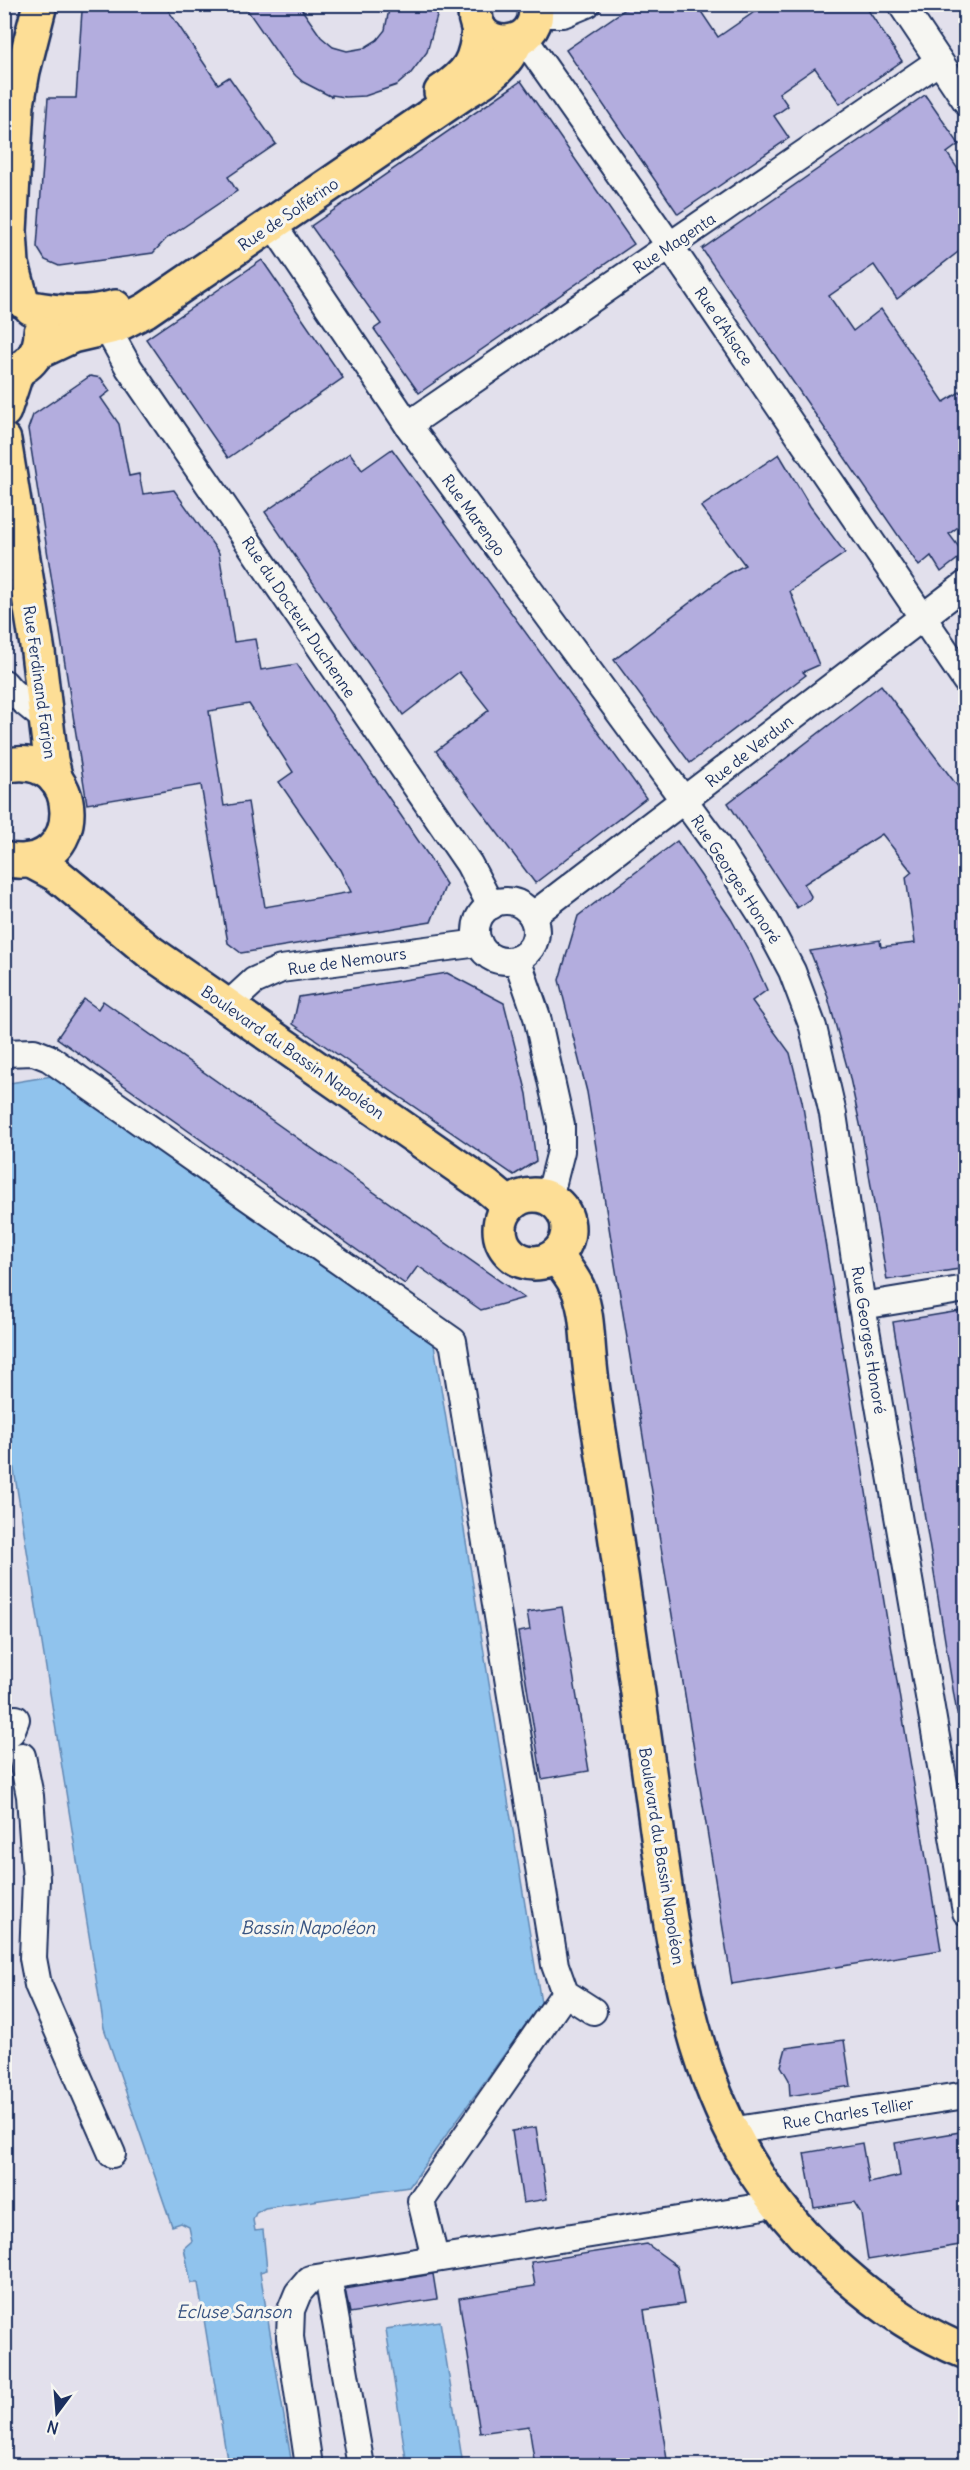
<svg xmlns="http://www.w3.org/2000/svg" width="970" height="2470" viewBox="0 0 970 2470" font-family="Delius,sans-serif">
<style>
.water{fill:#90c3ed;stroke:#6188b4;stroke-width:1.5}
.building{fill:#b3adde;stroke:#1b2f5e;stroke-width:1.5;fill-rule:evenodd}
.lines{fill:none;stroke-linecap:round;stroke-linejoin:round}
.minor-casing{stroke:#1b2f5e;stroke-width:30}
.major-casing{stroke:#1b2f5e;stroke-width:38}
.minor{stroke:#f6f6f2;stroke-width:26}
.major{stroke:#fdde96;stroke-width:33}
.labels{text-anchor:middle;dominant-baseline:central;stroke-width:6;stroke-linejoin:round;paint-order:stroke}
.street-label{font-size:16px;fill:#1b2f5e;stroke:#f6f6f2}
.water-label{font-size:18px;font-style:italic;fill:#385482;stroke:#f6f6f2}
</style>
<rect width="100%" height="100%" fill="#e2e0ec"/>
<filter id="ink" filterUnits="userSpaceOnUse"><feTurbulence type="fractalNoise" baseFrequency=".0167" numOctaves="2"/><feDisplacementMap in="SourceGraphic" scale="12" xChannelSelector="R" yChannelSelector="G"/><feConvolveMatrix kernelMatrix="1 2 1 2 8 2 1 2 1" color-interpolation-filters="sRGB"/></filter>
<g filter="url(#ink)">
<g class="water">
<path d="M52 1076 433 1339 541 2003 409 2187 265 2208 256 2213 253 2220 255 2231 263 2230 267 2270 260 2272 292 2465H228L198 2283H191L184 2248 192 2241 189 2227 181 2223 172 2226 104 2028 5 1414 4 1084Z"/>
<path d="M440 2321 463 2465H407L386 2329Z"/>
</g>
<g class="building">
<path d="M91 4H164L218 84 229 77 276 144 228 177 237 191 166 239 153 253 59 266 45 260 37 247 48 98H76L82 11Z"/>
<path d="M243 4H298L321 37 333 47 347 51 364 48 377 40 385 30 390 4H438L437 16 427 52 411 73 397 85 365 96 345 97 332 95V97L303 82 296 76 284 63Z"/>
<path d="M633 4H696L718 37 766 4H864L902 61 840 104 815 68 779 93 788 106 774 116 789 138 678 214 566 50Z"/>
<path d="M521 81 634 244 419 393 374 329 381 324 311 226Z"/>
<path d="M925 95 959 144 947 153 966 181V246L897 299 874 265 829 296 853 331 881 309 944 402 966 388V521L949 534 964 554 941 572 931 556 919 566 702 249Z"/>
<path d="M262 260 343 378 228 458 146 339Z"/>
<path d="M90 376 101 378 110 391 101 398 119 424 129 476 139 474 143 494 174 490 219 553 234 642 255 639 261 670 297 664 428 855 446 884 431 922 241 953 228 943 201 785 87 804 28 429 33 415ZM249 704 293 772 279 782 340 870 351 892 265 907 248 802 224 806 209 711Z"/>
<path d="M392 449 646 798 535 883 436 751 489 710 459 672 403 715 265 512 350 453 362 470Z"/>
<path d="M779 454 810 506 845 553 790 591 819 665 803 672 806 675 690 763 614 660 728 574 745 565 701 507Z"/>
<path d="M881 685 959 788 966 783V1268L887 1280 862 1133 849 1074 827 994 810 951 880 940 881 947 915 943 906 877 912 872 882 834 804 884 811 896 810 899 797 908 728 803Z"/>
<path d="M677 841 731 919 751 955 767 990 752 1001 790 1053 802 1101 941 1950 732 1984 587 1092 559 980 578 916Z"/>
<path d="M447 973 504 1003 527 1094 536 1161 514 1175 293 1024 299 997Z"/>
<path d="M84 999 98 1009 103 1001 524 1298 481 1310 418 1266 405 1284 57 1038Z"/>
<path d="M966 1310V1713L957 1714 893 1322Z"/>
<path d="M562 1607 589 1771 542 1779 518 1632 530 1630 527 1612Z"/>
<path d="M844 2040 851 2086 790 2096 789 2080 781 2066 786 2048Z"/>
<path d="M536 2127 547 2199 523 2203 512 2131Z"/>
<path d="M966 2131V2244L868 2260 861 2213 854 2202 814 2208 804 2153 862 2143 869 2183 900 2176 895 2143Z"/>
<path d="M647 2244 677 2266 684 2304 644 2310 668 2466H535L529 2426 480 2433 459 2298 535 2286 531 2262Z"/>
<path d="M433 2274 437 2299 350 2313 345 2289Z"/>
</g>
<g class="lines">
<defs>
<g id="minor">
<path d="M901 4 966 101"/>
<path d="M536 14H563L587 4"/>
<path d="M523 37 670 246 966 681"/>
<path d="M271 224 278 232 408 425 716 844 766 922 792 971 813 1027 833 1114 862 1306 966 1912"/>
<path d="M107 328 129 368 469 864 491 906"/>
<path d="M408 425 939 61"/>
<path d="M4 683 11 691 46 720"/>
<circle cx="506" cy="931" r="30"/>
<path d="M532 916 966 584"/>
<path d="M517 959 537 1017 561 1125V1151L549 1198"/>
<path d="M227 1006 254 981 281 969 479 943"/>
<path d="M4 1053 34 1052 49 1058 453 1341 555 1965 565 1993 593 2011"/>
<path d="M862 1306 966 1289"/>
<path d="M4 1738 11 1732 16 1719"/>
<path d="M22 1756 30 1796 36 1879 33 1958 38 1985 112 2154"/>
<path d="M730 2131 966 2095"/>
<path d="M435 2258 421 2201 565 1993"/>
<path d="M328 2276 361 2466"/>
<path d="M309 2466 290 2337 291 2310 298 2293 310 2279 753 2208 775 2203"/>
</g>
<g id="major">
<path d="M476 4C466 55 544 54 535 4"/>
<path d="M441 92C469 73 476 62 479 28"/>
<path d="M22 301 12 264 10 231 17 105 23 71 40 4"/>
<path d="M31 308C58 313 89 315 115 307"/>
<path d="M36 353 72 336 115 326 146 310 465 92C489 78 505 66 517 40"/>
<path d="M4 374C27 370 41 355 41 332"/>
<path d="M4 411 17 371"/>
<path d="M4 440 38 652 51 760 56 780"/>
<path d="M4 766C87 745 89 879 4 859"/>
<path d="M29 860 57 875 150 952 486 1186 509 1205"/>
<circle cx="534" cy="1229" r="34"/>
<path d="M556 1255C564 1267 574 1278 579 1291 588 1314 587 1341 590 1365 593 1397 599 1430 604 1462 621 1570 636 1678 651 1786 677 1971 690 2141 842 2272 879 2305 919 2333 966 2352"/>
</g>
</defs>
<use href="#minor" class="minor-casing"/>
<use href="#major" class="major-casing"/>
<use href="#minor" class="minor"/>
<use href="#major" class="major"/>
</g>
</g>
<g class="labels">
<g class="street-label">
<text transform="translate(288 214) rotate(-34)">Rue de Solférino</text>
<text transform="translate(674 243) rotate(-34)">Rue Magenta</text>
<text transform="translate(724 326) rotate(56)">Rue d'Alsace</text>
<text transform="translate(474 515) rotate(54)">Rue Marengo</text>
<text transform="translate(299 617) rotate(56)">Rue du Docteur Duchenne</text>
<text transform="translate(40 682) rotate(82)">Rue Ferdinand Farjon</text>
<text transform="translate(749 751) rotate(-38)">Rue de Verdun</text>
<text transform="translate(736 879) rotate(57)">Rue Georges Honoré</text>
<text transform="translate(347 961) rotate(-8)">Rue de Nemours</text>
<text transform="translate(293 1052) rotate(35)">Boulevard du Bassin Napoléon</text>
<text transform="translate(869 1340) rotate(81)">Rue Georges Honoré</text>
<text transform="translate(662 1856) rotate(81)">Boulevard du Bassin Napoléon</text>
<text transform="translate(848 2113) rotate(-9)">Rue Charles Tellier</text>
</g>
<g class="water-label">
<text x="308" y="1927">Bassin Napoléon</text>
<text x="234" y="2311">Ecluse Sanson</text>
</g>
</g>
<rect width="970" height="2470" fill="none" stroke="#f6f6f2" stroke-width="24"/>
<rect x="12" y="12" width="946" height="2446" fill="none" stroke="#1b2f5e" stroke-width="2" filter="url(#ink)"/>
<g transform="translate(57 2413) rotate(196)" stroke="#f6f6f2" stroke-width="4.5" paint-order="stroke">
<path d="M0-4.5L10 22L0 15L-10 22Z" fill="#1b2f5e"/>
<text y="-9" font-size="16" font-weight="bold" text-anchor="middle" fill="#1b2f5e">N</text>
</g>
</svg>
